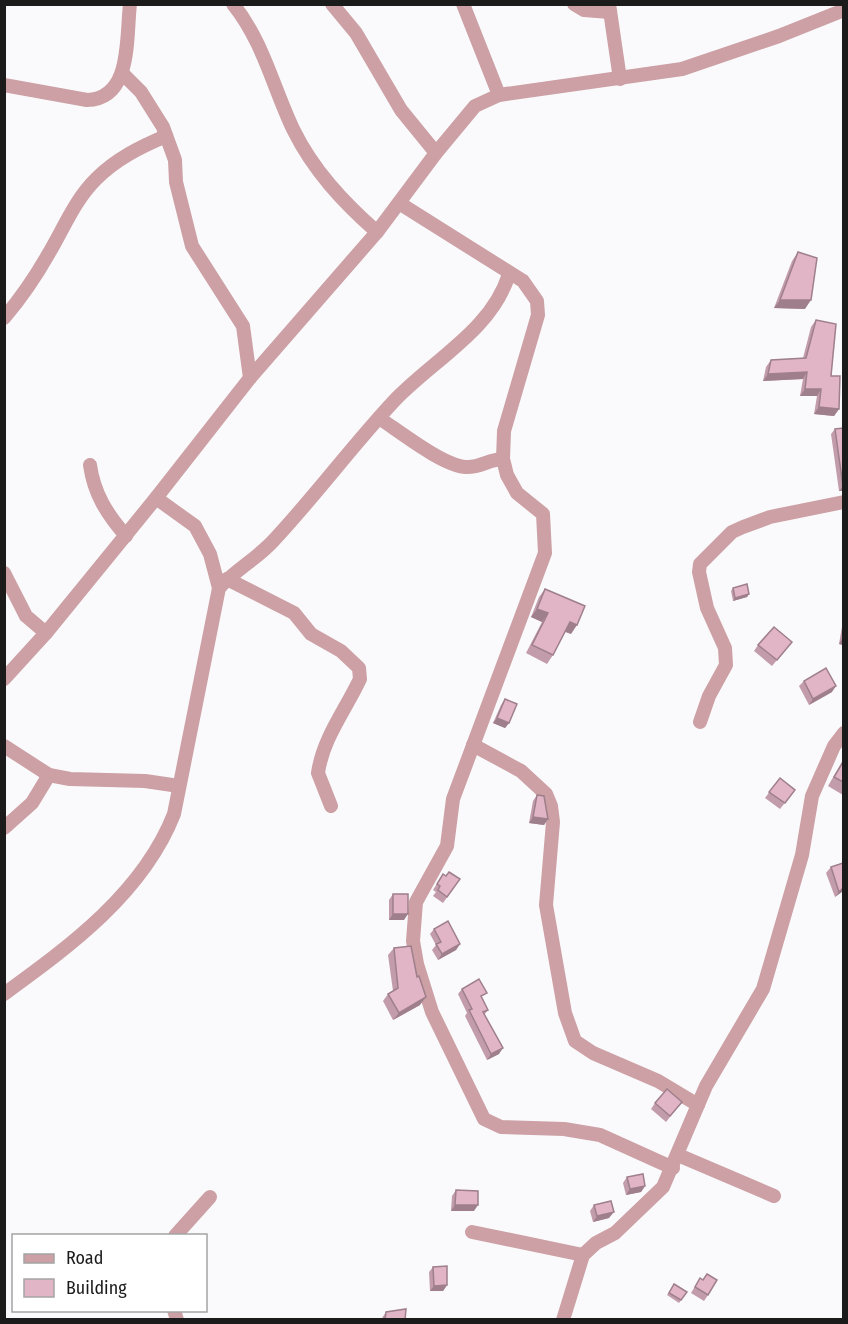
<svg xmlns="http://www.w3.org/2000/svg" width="848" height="1324" viewBox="0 0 848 1324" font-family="'Fira Sans Condensed',sans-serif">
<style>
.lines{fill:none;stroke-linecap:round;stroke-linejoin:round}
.minor{stroke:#cca0a4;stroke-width:14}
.wall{fill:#c29caa}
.shaded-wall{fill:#9e7f8b}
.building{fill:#e2b5c6;stroke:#9e7f8b;stroke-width:1.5}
</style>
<rect width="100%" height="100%" fill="#fafafd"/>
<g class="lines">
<g class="minor">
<path d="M233 4C263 41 273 87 293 129 313 170 343 202 377 232"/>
<path d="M332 4 356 33 401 110 436 153"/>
<path d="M463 4 499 95"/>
<path d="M574 4 584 10 610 12"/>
<path d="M609 4 620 79"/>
<path d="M122 73 141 92 163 127 175 160 176 182 192 246 243 326 250 378"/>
<path d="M4 85 87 100C132 99 126 38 130 4"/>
<path d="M399 203 523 281 537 301 538 315 504 431 503 459 507 475 517 493 543 514 545 553 453 799 447 846 416 902 413 941 417 964 432 1012 484 1119 501 1127 564 1129 600 1135 673 1168"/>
<path d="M4 318C21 298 36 276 49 253 64 228 74 201 96 179 116 159 140 147 166 136"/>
<path d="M379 418C399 431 443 466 466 467 480 468 489 459 503 459"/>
<path d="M90 465C94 494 107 514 126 536"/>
<path d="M156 498 195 526 210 554 219 588"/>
<path d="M4 573 26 616 46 633"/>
<path d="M227 579 294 613 311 634 341 651 359 668 360 679C345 711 323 738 318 773L331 806"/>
<path d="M4 679 46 633 156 498 250 378 377 232 436 153 475 106 499 95 682 69 779 36 844 10"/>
<path d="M700 722 709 696 726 665 725 648 707 608 699 572 700 564 732 532 743 527 770 517 844 502"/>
<path d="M473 745 521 771 546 794 551 806 553 822 546 905 565 1013 575 1041 593 1053 658 1081 698 1105"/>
<path d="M4 746 49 775 70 779 145 781 179 786"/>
<path d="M4 828 32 803 49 775"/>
<path d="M4 994C70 946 143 893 174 814L219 588C235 570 258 558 274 540 316 495 352 446 394 401 433 360 492 330 509 274"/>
<path d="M678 1155 774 1196"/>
<path d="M472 1232 583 1255"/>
<path d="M175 1236 210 1197"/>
<path d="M174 1310 177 1320"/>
<path d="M563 1320 583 1255 596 1243 615 1233 663 1187 706 1086 763 989 802 855 812 796 834 746 844 733"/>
</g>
</g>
<g class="wall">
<path d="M798 252 805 309 774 308 792 261Z"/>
<path d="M816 320 839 409 834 416 814 414 817 396H800L803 379 763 381 766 367 771 360 803 358 811 327Z"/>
<path d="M843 428V491H839L831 434 835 429Z"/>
<path d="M733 588 749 594 747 597 733 601 731 591Z"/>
<path d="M545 589 571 634 565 632 553 655 547 664 526 653 542 622 531 617 539 597Z"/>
<path d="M843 621V645L839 644Z"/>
<path d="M792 642 772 666 754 651 758 645Z"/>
<path d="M804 681 832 692 809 705 799 686Z"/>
<path d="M505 699 509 723 505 728 493 723 501 705Z"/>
<path d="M843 760V795L828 786Z"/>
<path d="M780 778 795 790 780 809 765 798Z"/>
<path d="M537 795 548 819 544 825 529 823 533 801Z"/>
<path d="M831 867 843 891 835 897 826 873Z"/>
<path d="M443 874 446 876 460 879 443 903 433 896 436 892 433 890Z"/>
<path d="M393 894 404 920H389V900Z"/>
<path d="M434 929 460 944 456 950 438 960 432 950 436 945 430 934Z"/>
<path d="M394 948 417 977 420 1005 393 1020 383 1001 388 994 393 991 388 955Z"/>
<path d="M462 989 483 999 488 1010 484 1015 499 1054 487 1060 465 1016 467 1013 458 994Z"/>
<path d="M682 1102 666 1122 651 1109 655 1103Z"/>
<path d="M627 1177 645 1186 641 1192 626 1195 623 1183Z"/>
<path d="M456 1190 474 1211H451L452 1196Z"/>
<path d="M594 1205 609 1218 593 1222 590 1211Z"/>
<path d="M433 1267 447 1285 443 1291H430L429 1272Z"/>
<path d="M707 1274 708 1295 704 1301 691 1293 700 1278 703 1280Z"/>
<path d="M674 1284 687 1292 679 1303 667 1295Z"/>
<path d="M386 1312 405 1320H382V1318Z"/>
</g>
<g class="shaded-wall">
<path d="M780 300H811L805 309 774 308Z"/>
<path d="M807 372 803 379 763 381 768 374Z"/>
<path d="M805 389H821L817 396H800Z"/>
<path d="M819 407 839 409 834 416 814 414Z"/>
<path d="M843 486V491H839Z"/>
<path d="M749 594 747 597 733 601 735 598Z"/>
<path d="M537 609 548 613 542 622 531 617Z"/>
<path d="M570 622 577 625 571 634 564 631Z"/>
<path d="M843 637V645L839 644Z"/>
<path d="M836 686 832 692 809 705 813 699Z"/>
<path d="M497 718 509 723 505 728 493 723Z"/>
<path d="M533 817 548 819 544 825 529 823Z"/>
<path d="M843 888V891L835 897 839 892Z"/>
<path d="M393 914H408L404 920H389Z"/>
<path d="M460 944 456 950 438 960 442 954Z"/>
<path d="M426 997 420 1005 393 1020 399 1013Z"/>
<path d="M503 1048 499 1054 487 1060 491 1054Z"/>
<path d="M645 1186 641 1192 626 1195 630 1189Z"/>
<path d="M455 1205H478L474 1211H451Z"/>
<path d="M614 1212 609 1218 593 1222 597 1216Z"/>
<path d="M447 1285 443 1291H430L434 1286Z"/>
</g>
<g class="building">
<path d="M798 252 817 258 811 300H780Z"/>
<path d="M816 320 836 324 831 376H840L839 409 819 407 821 389H805L807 372 768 374 771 360 806 358Z"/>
<path d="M843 428V486L835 429Z"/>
<path d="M747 584 749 594 735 598 733 588Z"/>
<path d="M545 589 585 606 577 625 570 622 553 655 532 645 548 613 537 609Z"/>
<path d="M774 627 792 642 777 660 758 645Z"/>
<path d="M826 668 836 686 813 699 804 681Z"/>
<path d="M505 699 517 704 509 723 497 718Z"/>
<path d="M843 762V782L834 777Z"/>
<path d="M780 778 795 790 785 803 769 792Z"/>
<path d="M537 795 544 796 548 819 533 817Z"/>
<path d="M843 863V888L839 892 831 867Z"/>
<path d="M449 872 460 879 447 897 438 890 440 886 437 884 443 874 446 876Z"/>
<rect x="393" y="894" width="15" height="20"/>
<path d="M448 921 460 944 442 954 436 944 441 942 434 929Z"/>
<path d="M411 946 417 977 419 976 426 997 399 1013 388 994 398 988 394 948Z"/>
<path d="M479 979 487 993 481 996 488 1010 483 1012 503 1048 491 1054 469 1010 472 1009 462 989Z"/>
<path d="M667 1089 682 1102 670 1116 655 1103Z"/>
<path d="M643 1174 645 1186 630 1189 627 1177Z"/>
<path d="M456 1190 478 1191V1205H455Z"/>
<path d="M611 1201 614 1212 597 1216 594 1205Z"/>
<path d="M447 1266V1285L434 1286 433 1267Z"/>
<path d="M707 1274 717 1280 708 1295 695 1287 700 1278 703 1280Z"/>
<path d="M674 1284 687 1292 681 1300 669 1293Z"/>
<path d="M406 1309 405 1320H385L386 1312Z"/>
</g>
<rect width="848" height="1324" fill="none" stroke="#1b1b1c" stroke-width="12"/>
<rect x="12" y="1234" width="195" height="78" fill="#ffffff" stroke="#a4a4a4" stroke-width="1.5"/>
<rect x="24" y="1254" width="30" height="9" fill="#cca0a4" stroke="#a4a4a4" stroke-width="1.5"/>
<text x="66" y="1264" font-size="18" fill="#1b1b1c">Road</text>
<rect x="24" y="1279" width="30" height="18" fill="#e2b5c6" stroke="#a4a4a4" stroke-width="1.5"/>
<text x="66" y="1294" font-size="18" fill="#1b1b1c">Building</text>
</svg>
